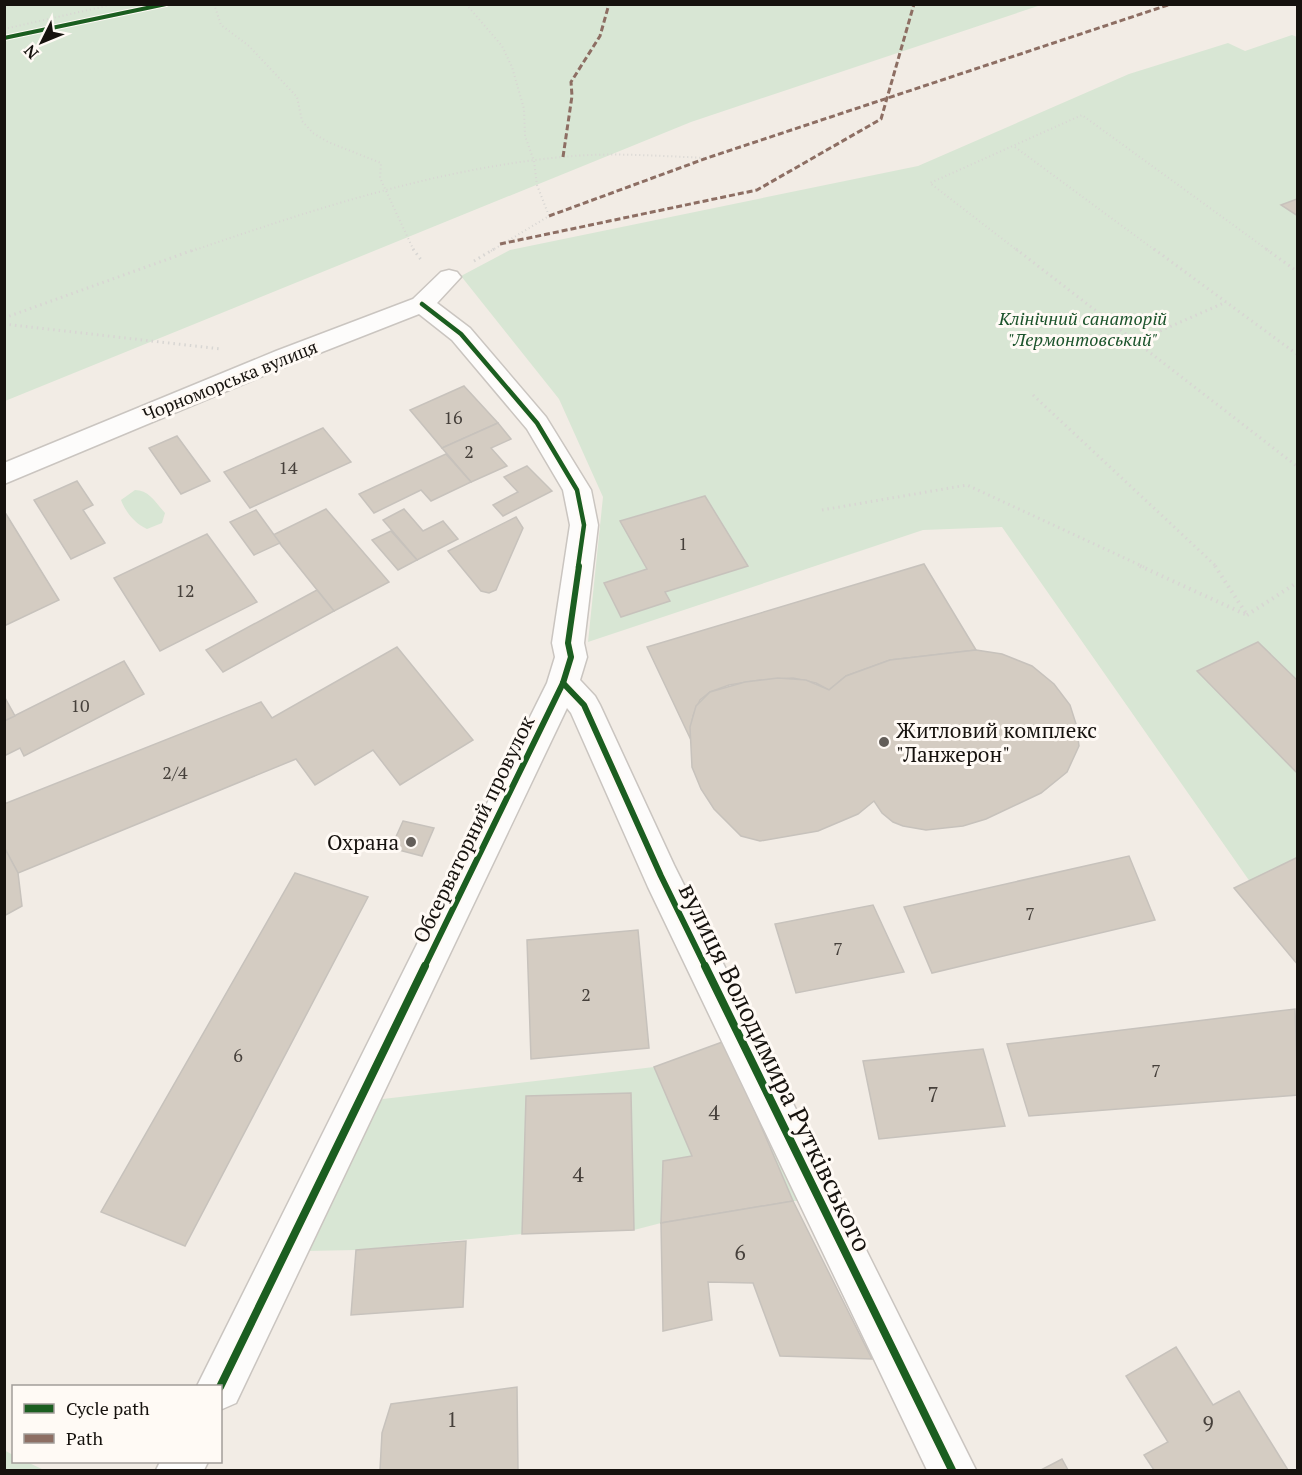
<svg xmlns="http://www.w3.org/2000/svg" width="1302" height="1475" viewBox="0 0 1302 1475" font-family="'PT Serif',serif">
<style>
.green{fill:#d8e6d4}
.building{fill:#d4ccc2;stroke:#c7c2bc;stroke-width:1.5}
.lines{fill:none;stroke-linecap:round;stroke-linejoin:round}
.minor-casing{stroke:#cac5c0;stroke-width:3}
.path-far2{stroke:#d8d6d3;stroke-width:2;stroke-dasharray:1 3;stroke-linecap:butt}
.path-far1{stroke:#d8d6d3;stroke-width:3;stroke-dasharray:1.5 4;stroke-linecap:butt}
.path{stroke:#d8d6d3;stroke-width:4;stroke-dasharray:1.5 4.5;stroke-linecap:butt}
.minor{fill:#fdfcfb;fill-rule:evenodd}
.quiet{stroke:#8d6e63;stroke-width:3;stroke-dasharray:6 3;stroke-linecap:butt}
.cycleway-far3-casing{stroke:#fffaf5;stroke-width:6}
.cycleway-far2-casing{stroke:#fffaf5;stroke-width:8}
.cycleway-far1-casing{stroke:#fffaf5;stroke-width:10}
.cycleway-casing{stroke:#fffaf5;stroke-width:11}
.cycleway-far3{stroke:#1b5e20;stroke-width:4}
.cycleway-far2{stroke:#1b5e20;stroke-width:4.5}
.cycleway-far1{stroke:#1b5e20;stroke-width:6}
.cycleway{stroke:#1b5e20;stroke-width:8}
.poi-dot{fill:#635e59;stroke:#fffaf5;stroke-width:2}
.labels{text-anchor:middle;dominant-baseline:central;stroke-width:6;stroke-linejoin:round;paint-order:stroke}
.far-park-label{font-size:18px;font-style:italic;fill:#1b532b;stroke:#fffaf5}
.far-street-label{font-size:18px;fill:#16120e;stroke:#fffaf5}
.number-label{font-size:18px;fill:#46403b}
.poi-label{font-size:21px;fill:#16120e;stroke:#fffaf5;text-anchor:start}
.street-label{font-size:21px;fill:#16120e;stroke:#fffaf5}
.near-number-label{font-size:21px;fill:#46403b}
.near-street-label{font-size:26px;fill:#16120e;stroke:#fffaf5}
</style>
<rect width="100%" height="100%" fill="#f2ece5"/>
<g class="green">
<path d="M5 4H1041V5L691 122 5 401Z"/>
<path d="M1292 35 1297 37V949L1002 527 923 530 588 642 603 497 559 399 461 276 510 250 918 166 1129 74 1228 43 1245 51Z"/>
<path d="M135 490C149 490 156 503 165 513L162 523 147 529C135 524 125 511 121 500Z"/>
<path d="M725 1041 815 1201H793L661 1223 634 1230 522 1234 356 1250 306 1251 366 1101 654 1067Z"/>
<path d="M4 1450 13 1455 14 1462H27L44 1470H5Z"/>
</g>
<g class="building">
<path d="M1297 199H1298V216L1281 205Z"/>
<path d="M464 386 498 423 442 448 410 410Z"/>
<path d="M498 423 511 439 491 448 507 466 471 482 442 448Z"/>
<path d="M323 428 351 462 250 508 224 472Z"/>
<path d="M177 436 210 481 181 494 149 448Z"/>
<path d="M446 454 471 482 431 501 421 490 374 513 359 494Z"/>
<path d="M527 466 552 491 503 516 493 505 518 492 504 477Z"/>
<path d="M77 481 93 505 83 510 105 543 71 559 34 500Z"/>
<path d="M705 496 748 566 665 592 670 601 621 617 604 583 647 569 620 521Z"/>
<path d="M326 509 389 582 334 611 273 535Z"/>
<path d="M404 509 423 531 443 521 458 539 417 560 383 520Z"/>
<path d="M256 510 280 543 254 555 230 522Z"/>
<path d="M6 514 59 600 4 626V515Z"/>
<path d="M516 517 523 528 496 590 489 593 481 591 448 551Z"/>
<path d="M391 531 417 560 398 570 372 540Z"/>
<path d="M207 534 257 602 160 651 114 578Z"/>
<path d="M924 564 976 650 890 660 846 676 829 690 816 683 793 678 760 680 729 685 710 692 700 700 693 716 690 738 647 647Z"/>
<path d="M317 590 334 611 223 672 206 650Z"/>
<path d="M1258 642 1298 681V774L1197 671Z"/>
<path d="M397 647 473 740 400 785 373 750 315 785 296 759 18 873 4 847V804L261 702 272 718Z"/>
<path d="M976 650 1002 654 1032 666 1054 684 1070 705 1076 724 1079 746 1067 772 1041 793 986 819 963 826 926 830 903 826 893 822 882 813 874 801 858 814 818 831 760 841 741 836 714 809 701 789 692 767 690 727 696 706 710 692 745 682 778 678 806 680 829 690 846 676 890 660Z"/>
<path d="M124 661 144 694 24 756 20 748 4 756V721Z"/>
<path d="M4 696 15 716 4 721Z"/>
<path d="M403 821 434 828 422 856 391 848Z"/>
<path d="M4 847 18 873 22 906 4 916Z"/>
<path d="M1129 856 1155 920 932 973 904 907Z"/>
<path d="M1296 858 1298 860V965L1234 888Z"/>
<path d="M295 873 368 897 185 1246 101 1212Z"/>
<path d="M873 905 904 972 796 993 775 924Z"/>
<path d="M638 930 649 1048 531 1059 527 940Z"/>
<path d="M1295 1009 1298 1095 1029 1116 1007 1044Z"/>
<path d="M725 1041 793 1201 661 1223 663 1161 692 1156 654 1067Z"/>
<path d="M983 1049 1005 1126 879 1139 863 1061Z"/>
<path d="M631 1093 634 1230 522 1234 526 1096Z"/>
<path d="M793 1201 872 1359 780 1356 753 1283 708 1282 712 1320 663 1331 661 1223Z"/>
<path d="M466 1241 463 1307 351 1315 356 1250Z"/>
<path d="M1176 1347 1213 1405 1239 1391 1288 1470H1154L1144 1455 1168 1442 1126 1376Z"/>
<path d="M517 1387 518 1470H380L382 1433 391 1404Z"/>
<path d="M1062 1459 1068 1470H1041Z"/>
</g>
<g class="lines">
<defs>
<g id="minor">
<path d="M449 270 457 272 461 277 437 303 470 328 546 417 591 490 598 525 584 643 587 657 580 680 595 696 600 705 674 865 976 1470H927L648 887 571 713 567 708 236 1403 220 1410V1386H197L547 683 555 657 552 643 570 525 563 490 527 429 452 340 419 314 294 363 4 484V463L276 351 413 299 441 272Z"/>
<path d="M160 1462H208L204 1470H156Z"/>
</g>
</defs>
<use href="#minor" class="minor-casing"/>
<g class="path-far2">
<path d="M214 4 221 25 249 46 297 97 302 121 313 133 328 142 381 163 380 178 414 251"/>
<path d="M466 4 502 46 512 67 524 109 525 136 534 161 537 185 549 216 491 251"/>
<path d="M4 29 115 4"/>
<path d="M1015 147 1156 251"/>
<path d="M192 251C311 210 436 169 562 157 610 152 659 156 707 158"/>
<path d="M1018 251 930 183 1082 115 1269 251"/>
</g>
<g class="path-far1">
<path d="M413 249 422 261"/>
<path d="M1016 249 1298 467"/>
<path d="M1154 249 1298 355"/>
<path d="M1266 249 1298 272"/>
<path d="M474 261 494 249"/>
<path d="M4 318 196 249"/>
<path d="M4 324 221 349"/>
<path d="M1135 342 1226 302"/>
<path d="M1033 395 1217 567"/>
<path d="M822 510 967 485 1144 567"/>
</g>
<g class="path">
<path d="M1140 566 1247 615"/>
<path d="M1215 566 1247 615"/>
<path d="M1247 615 1298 582"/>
</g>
<use href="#minor" class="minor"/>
<g class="quiet">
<path d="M563 157 572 96 571 82 600 36 609 4"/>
<path d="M549 216 707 158 1171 4"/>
<path d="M500 244 757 190 881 119 914 4"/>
</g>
<defs>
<path id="cycleway-far3" d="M4 38 166 4"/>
<path id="cycleway-far2" d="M422 304 461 334 537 423 577 490 584 525 578 567"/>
<g id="cycleway-far1">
<path d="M563 683 584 705 661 876 706 968"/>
<path d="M424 968 563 683 571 657 568 643 579 566"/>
</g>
<g id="cycleway">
<path d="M705 966 952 1470"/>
<path d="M220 1387 425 966"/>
</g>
</defs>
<use href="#cycleway-far3" class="cycleway-far3-casing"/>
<use href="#cycleway-far2" class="cycleway-far2-casing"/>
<use href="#cycleway-far1" class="cycleway-far1-casing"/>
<use href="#cycleway" class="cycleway-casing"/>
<use href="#cycleway-far3" class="cycleway-far3"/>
<use href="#cycleway-far2" class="cycleway-far2"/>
<use href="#cycleway-far1" class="cycleway-far1"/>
<use href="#cycleway" class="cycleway"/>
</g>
<g class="poi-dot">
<circle cx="884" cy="742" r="6"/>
<circle cx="411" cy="842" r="6"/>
</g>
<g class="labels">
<g class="far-park-label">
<text x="1083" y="318">Клінічний санаторій<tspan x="1083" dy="21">"Лермонтовський"</tspan></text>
</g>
<g class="far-street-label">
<text transform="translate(230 380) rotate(-22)">Чорноморська вулиця</text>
</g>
<g class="number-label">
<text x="453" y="417">16</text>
<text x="469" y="451">2</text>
<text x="288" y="467">14</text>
<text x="683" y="543">1</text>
<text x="185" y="590">12</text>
<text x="80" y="705">10</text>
<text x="175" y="772">2/4</text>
<text x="1030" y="913">7</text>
<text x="838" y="948">7</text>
<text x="586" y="994">2</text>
<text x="238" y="1055">6</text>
<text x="1156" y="1070">7</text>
</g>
<g class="poi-label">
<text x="896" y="730">Житловий комплекс<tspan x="896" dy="24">"Ланжерон"</tspan></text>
<text x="399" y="842" text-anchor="end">Охрана</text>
</g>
<g class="street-label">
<text transform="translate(473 829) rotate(-64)">Обсерваторний провулок</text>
</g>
<g class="near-number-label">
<text x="933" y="1094">7</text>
<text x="714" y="1112">4</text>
<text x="578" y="1174">4</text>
<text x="740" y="1252">6</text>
<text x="452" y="1419">1</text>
<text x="1208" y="1423">9</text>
</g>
<g class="near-street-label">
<text transform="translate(776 1067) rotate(64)">вулиця Володимира Рутківського</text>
</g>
</g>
<rect width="1302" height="1475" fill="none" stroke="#16120e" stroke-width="12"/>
<rect x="12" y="1385" width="210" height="78" fill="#fffaf5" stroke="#a29d99" stroke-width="1.5"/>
<rect x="24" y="1404" width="30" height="9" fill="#1b5e20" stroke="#a29d99" stroke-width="1.5"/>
<text x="66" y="1415" font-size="18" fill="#16120e">Cycle path</text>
<rect x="24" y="1434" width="30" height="9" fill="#8d6e63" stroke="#a29d99" stroke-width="1.5"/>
<text x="66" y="1445" font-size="18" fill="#16120e">Path</text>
<g transform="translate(42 42) rotate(227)" stroke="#fffaf5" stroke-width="4.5" paint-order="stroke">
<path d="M0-4.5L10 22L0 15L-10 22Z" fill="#16120e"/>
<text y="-9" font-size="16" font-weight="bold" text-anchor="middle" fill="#16120e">N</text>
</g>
</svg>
